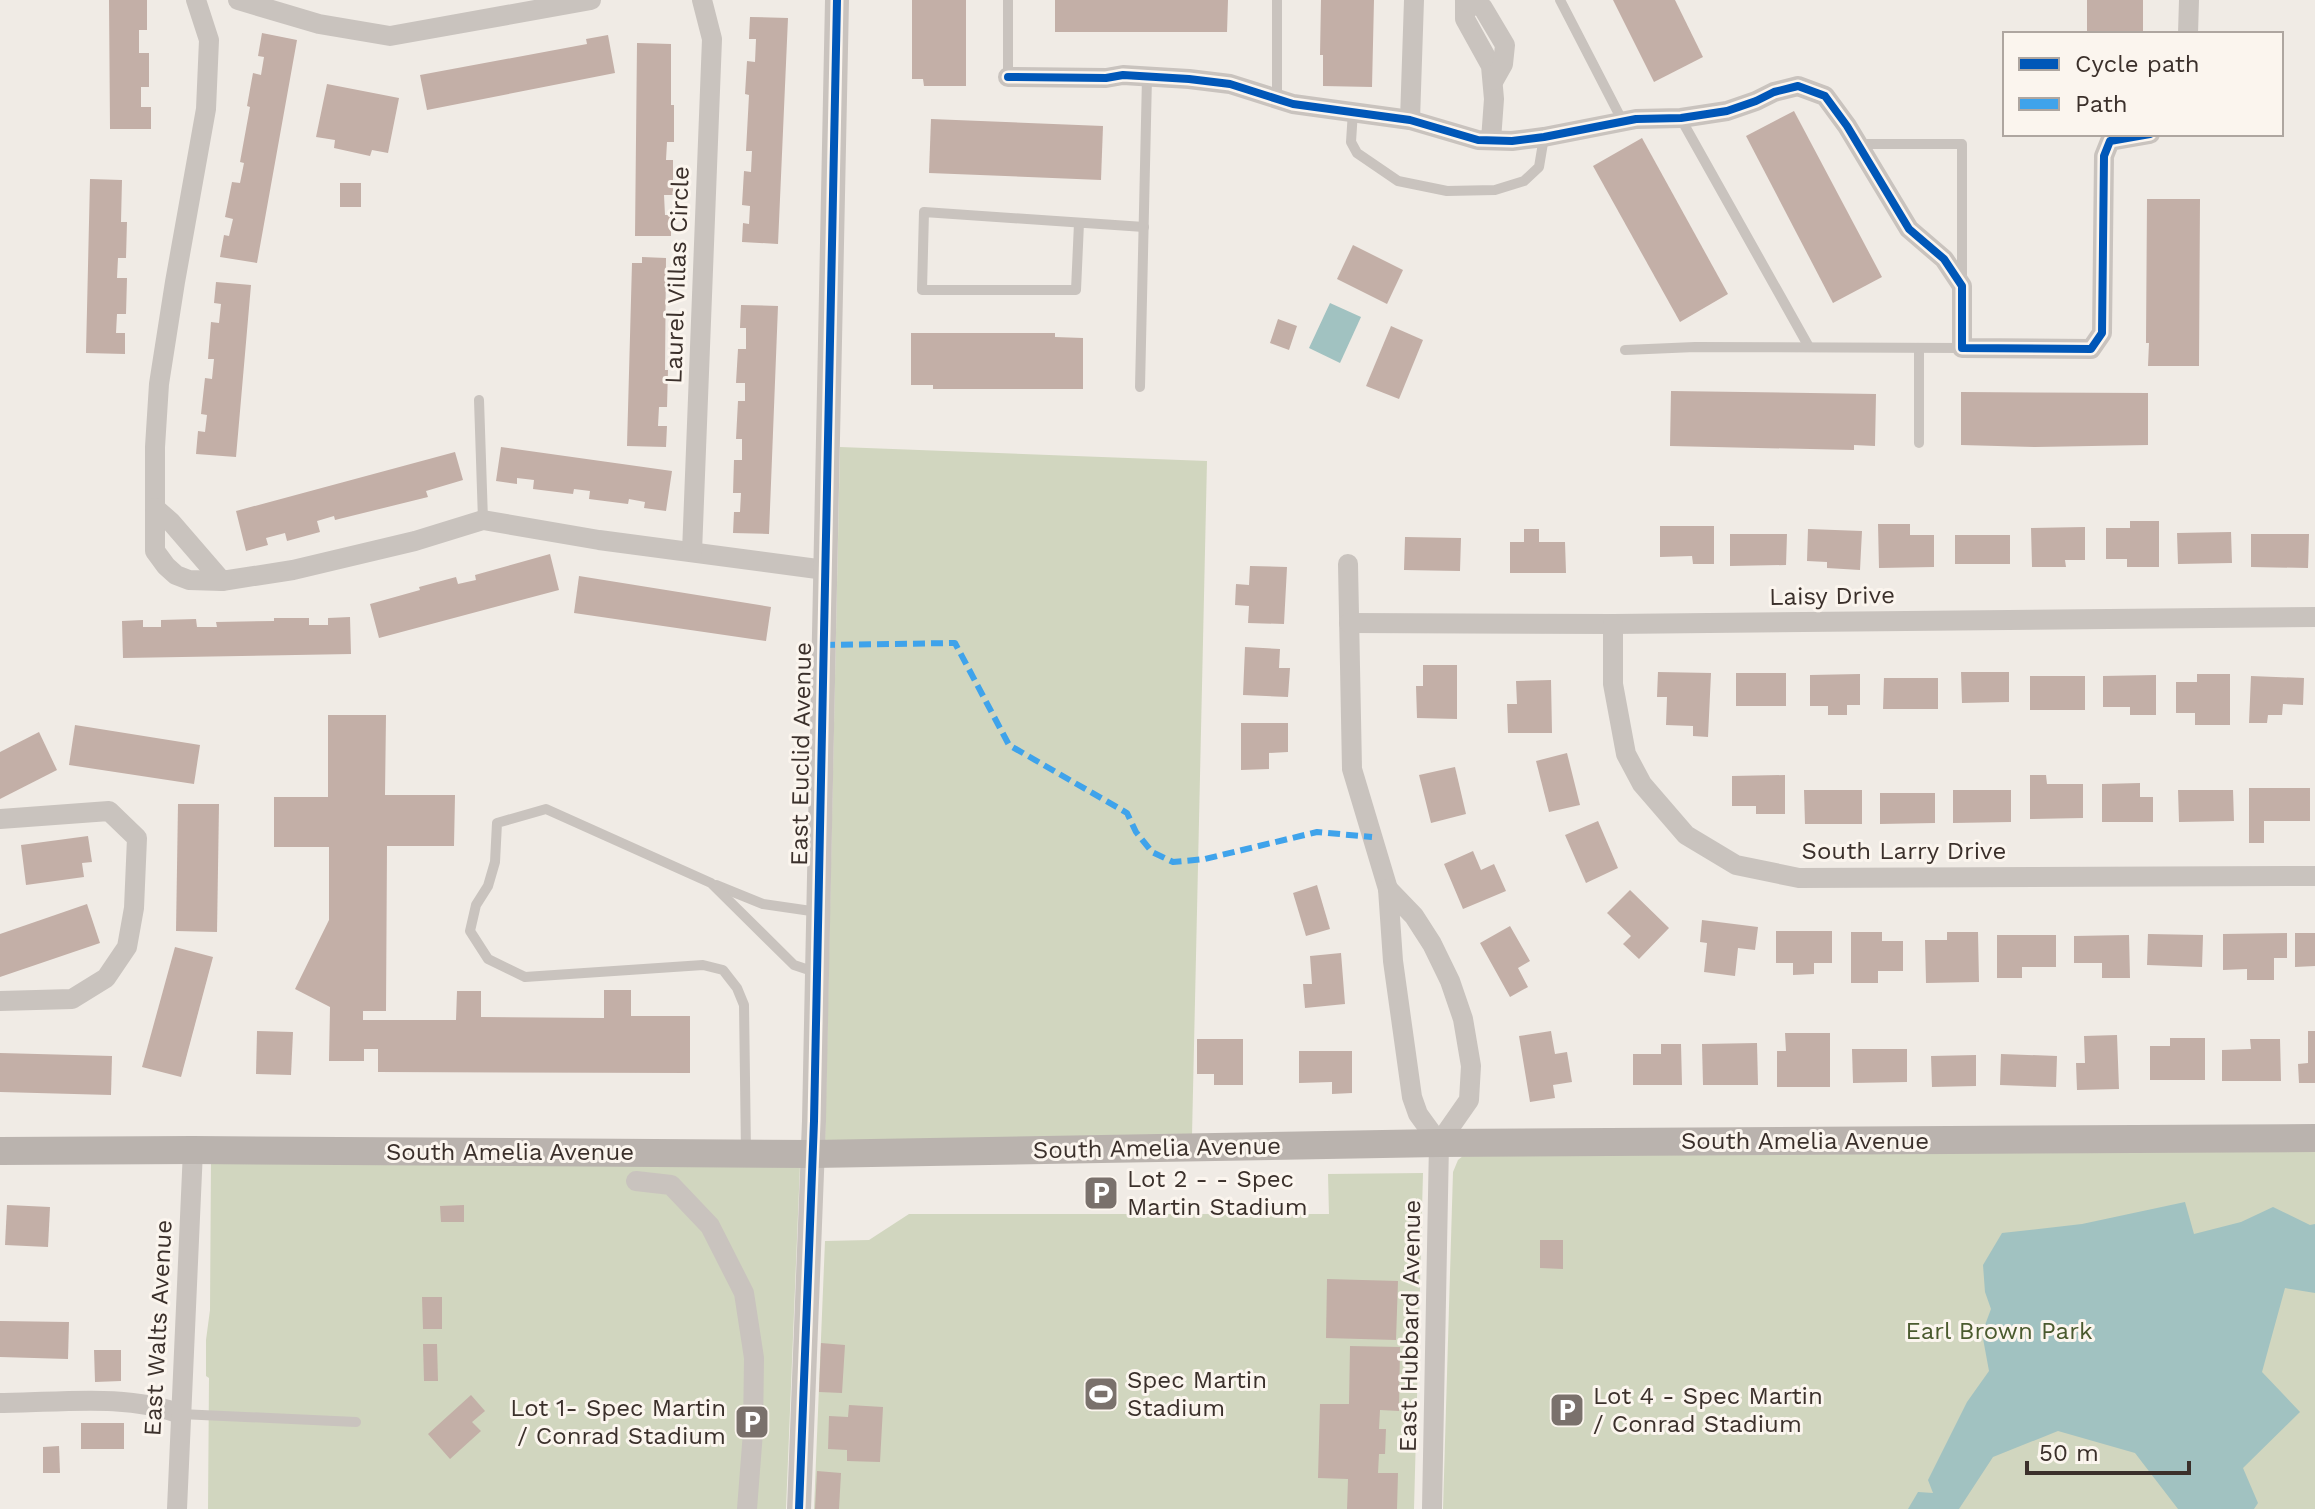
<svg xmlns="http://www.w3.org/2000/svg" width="2315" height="1509" viewBox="0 0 2315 1509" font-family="'Work Sans',sans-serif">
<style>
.green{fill:#d1d6bf}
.water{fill:#a1c2c1}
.building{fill:#c3afa7}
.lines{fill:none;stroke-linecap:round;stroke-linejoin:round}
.service{stroke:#c9c3be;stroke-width:10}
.minor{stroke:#c9c3be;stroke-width:20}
.tertiary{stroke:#c9c3be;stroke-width:24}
.secondary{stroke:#bab3ae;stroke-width:28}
.quiet{stroke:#3fa3eb;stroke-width:6;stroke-dasharray:12 6;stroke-linecap:butt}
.cycleway-casing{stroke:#fbf5ee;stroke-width:13}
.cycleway{stroke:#0057b8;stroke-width:8}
.labels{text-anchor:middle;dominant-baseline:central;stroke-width:6;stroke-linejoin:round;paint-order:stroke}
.street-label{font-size:24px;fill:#3b302b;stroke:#fbf5ee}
.poi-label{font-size:24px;fill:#3b302b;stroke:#fbf5ee;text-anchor:start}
.park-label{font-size:24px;fill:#4a5a2e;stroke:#fbf5ee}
</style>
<rect width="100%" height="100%" fill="#f0ebe5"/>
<g class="green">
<path d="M840 447 1207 461 1192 1136 825 1143Z"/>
<path d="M2315 1151V1509H1443L1453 1172 1458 1160 1464 1155Z"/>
<path d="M211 1161 800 1165 786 1509H208L209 1378 206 1376V1340L210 1310Z"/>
<path d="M1423 1173 1414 1509H814L825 1241 869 1240 909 1214H1329L1328 1174Z"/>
</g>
<g class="water">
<path d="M1330 303 1361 317 1340 363 1309 348Z"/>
<path d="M2185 1202 2194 1234 2241 1222 2273 1207 2310 1225 2315 1224V1293L2285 1288 2262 1372 2300 1412 2243 1468 2258 1503 2254 1509H2178L2135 1453 2058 1431 1993 1457 1959 1509H1908L1918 1492 1933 1493 1928 1480 1967 1402 1989 1371 1982 1333 1991 1309 1985 1292 1983 1265 2002 1233 2082 1224Z"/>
</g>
<g class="building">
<path d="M109 0H147V30H139V53H149V87H141V107H151V129H110Z"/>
<path d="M912 0H966V86H924L923 79H912Z"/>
<path d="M1055 0H1228L1227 32H1055Z"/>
<path d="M1321 0H1374L1372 87 1323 86V55H1320Z"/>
<path d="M1613 0H1675L1703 57 1654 82Z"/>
<rect x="2087" y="0" width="56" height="34"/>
<path d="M750 17 788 18 778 244 742 242 743 223 749 224 750 206 742 205 744 171 751 172 752 151H746L749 95 745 94 747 61 755 62 756 39H749Z"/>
<path d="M262 33 297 40 257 263 220 257 224 235 229 236 233 219 225 217 232 182 240 183 244 163 240 162 250 107 247 106 253 73 261 75 264 57 258 56Z"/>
<path d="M608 35 615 73 427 110 420 75 587 44 586 39Z"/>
<path d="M637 43 671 44V105H674V142H667L666 160H673V195H664L665 215H671V236H635Z"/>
<path d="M327 84 399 98 388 153 372 150 370 156 334 148 335 140 316 137Z"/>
<path d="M1794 111 1882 277 1833 303 1746 136Z"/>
<path d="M931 119 1103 126 1101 180 929 173Z"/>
<path d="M1642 138 1728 294 1680 322 1593 166Z"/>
<path d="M90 179 122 180 121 222H127L126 258H118L117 278H127L126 314H117L116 333H125V354L86 353Z"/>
<rect x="340" y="183" width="21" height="24"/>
<path d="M2147 199H2200L2199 366H2148L2149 343H2146Z"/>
<path d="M1353 245 1403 270 1387 304 1337 279Z"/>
<path d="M642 257 666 258 665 370H668L667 407H659L658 426H667L666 447 627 446 632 263H642Z"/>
<path d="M216 282 251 285 236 457 196 454 198 431 205 432 207 415 201 414 205 378 212 379 214 359H208L211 322 219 323 221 304 214 303Z"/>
<path d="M741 305 778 306 769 534 733 533 734 512H740L741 493H733L734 460H742V439H736L738 401H745V383H736L738 349H746V328H740Z"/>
<path d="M1278 319 1297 326 1289 350 1270 343Z"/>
<path d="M1391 326 1423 340 1399 399 1366 386Z"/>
<path d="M911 333H1055V337L1083 338V389H933V385H911Z"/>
<path d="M1671 391 1876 394 1875 446 1854 445V450L1670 446Z"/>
<path d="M1961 392 2148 393V445L2035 447 1961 445Z"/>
<path d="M501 447 672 471 666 511 644 508 645 502 629 499 628 504 589 499 590 491 574 489 573 494 533 489 534 480 517 478V484L496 481Z"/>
<path d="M455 452 463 480 426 491 428 497 335 520 334 516 317 521 320 532 287 541 285 533 266 538 268 545 246 551 236 511Z"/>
<path d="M2130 521H2159V567H2127V559H2106V528H2130Z"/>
<path d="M1878 524H1910V535H1934V567L1879 568Z"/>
<path d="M1660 526H1714V564H1693L1692 556 1660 557Z"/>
<path d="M2085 527V560H2065L2066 567H2032L2031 528Z"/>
<path d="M1524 529H1539V542H1565L1566 573H1510V542H1524Z"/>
<path d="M1808 529 1862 531 1860 570 1827 568V562L1807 561Z"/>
<path d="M2231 532 2232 563 2178 564 2177 533Z"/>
<path d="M1730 534H1787L1786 565 1730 566Z"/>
<path d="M2251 534H2309L2308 568 2251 567Z"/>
<rect x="1955" y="535" width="55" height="29"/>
<path d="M1405 537 1461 538 1460 571 1404 570Z"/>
<path d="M550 554 559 590 379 638 370 604 420 590 419 587 456 577 458 584 476 580 475 575Z"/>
<path d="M1250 566 1287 567 1284 624 1248 623 1249 606 1235 605 1236 584 1249 585Z"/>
<path d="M579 576 771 607 766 641 574 613Z"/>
<path d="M350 617 351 654 123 658 122 621 143 620V627H161V620L196 619 197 627H217L216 622 274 621V618H309V625H328V618Z"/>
<path d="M1245 647 1280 649 1279 668H1290L1288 697 1243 695Z"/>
<path d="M1423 665H1457V719L1417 718 1416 686H1423Z"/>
<path d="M1658 672 1711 673 1708 737 1693 736V726L1666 725 1667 697H1657Z"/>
<path d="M1961 672H2009V702L1962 703Z"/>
<rect x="1736" y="673" width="50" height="33"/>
<path d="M1860 674V705H1847V715H1828V706H1810V675Z"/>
<path d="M2197 674H2230V725H2195V713H2176V682H2197Z"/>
<path d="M2156 675V715H2130V707H2103V676Z"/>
<rect x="2030" y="676" width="55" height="34"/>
<path d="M2251 676 2304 678 2303 705 2283 704 2282 715H2268L2267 723H2249Z"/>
<path d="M1884 678H1938V709H1883Z"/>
<path d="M1551 680 1552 733H1508L1507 704H1517L1516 681Z"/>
<path d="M328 715H386L385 795H455L454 846H387L386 1011H363V1020H456L457 991H481V1017L604 1018V990H631V1016H690V1073L378 1072V1049H364V1061H329L330 1007 295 989 329 920V847H274V797H328Z"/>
<path d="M1241 723H1288V752L1269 753V769L1241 770Z"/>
<path d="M75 725 200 745 194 784 69 765Z"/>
<path d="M39 732 57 770 0 799V752Z"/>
<path d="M1567 753 1580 805 1549 812 1536 761Z"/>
<path d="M1455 767 1466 814 1431 823 1419 775Z"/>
<path d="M1785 775V814H1756V806H1732V776Z"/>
<path d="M2030 775H2046L2047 784H2083V818L2030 819Z"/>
<path d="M2140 783V797H2153V822H2102V784Z"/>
<path d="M2249 788H2310V821H2264V843H2249Z"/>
<path d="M1804 790H1862V824H1805Z"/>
<path d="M1953 790H2011V822L1953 823Z"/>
<path d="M2178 790H2233L2234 821 2179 822Z"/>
<path d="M1880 793H1935V823L1880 824Z"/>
<path d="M178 804H219L217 932 176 931Z"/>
<path d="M1598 821 1618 868 1586 883 1565 835Z"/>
<path d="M88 836 92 862 82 863 84 877 26 885 21 845Z"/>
<path d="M1473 851 1481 870 1494 864 1506 891 1463 909 1444 864Z"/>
<path d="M1317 885 1330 929 1306 936 1293 893Z"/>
<path d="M1630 890 1669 928 1639 959 1623 944 1631 936 1607 913Z"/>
<path d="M87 904 100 943 0 977V934Z"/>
<path d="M1702 920 1758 927 1755 950 1738 948 1735 976 1704 972 1707 943 1700 942Z"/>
<path d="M1510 926 1530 961 1518 968 1528 987 1510 997 1480 943Z"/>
<path d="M1776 931H1832V963H1814V974L1793 975V963H1776Z"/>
<path d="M1851 932H1882V941H1903V971H1878V983H1851Z"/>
<path d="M1947 932H1978L1979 982 1926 983 1925 940H1947Z"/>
<path d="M2287 933V958H2274V980H2247V969L2223 970V934Z"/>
<path d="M2295 933H2315V966L2295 967Z"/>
<path d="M2148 934 2203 935 2202 967 2147 965Z"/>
<path d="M1997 935H2056V967H2022V978H1997Z"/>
<path d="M2129 935 2130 978H2102V963H2074V936Z"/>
<path d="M175 947 213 957 181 1077 142 1067Z"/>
<path d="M1341 953 1345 1004 1305 1008 1303 984H1312L1310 956Z"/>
<path d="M257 1031 293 1032 291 1075 256 1074Z"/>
<path d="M1551 1031 1555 1054 1567 1052 1572 1082 1553 1085 1555 1098 1530 1102 1519 1036Z"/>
<path d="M2308 1031H2315V1083H2299L2298 1064 2308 1063Z"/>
<path d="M1785 1033H1830V1087H1777V1051H1786Z"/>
<path d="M2117 1035 2119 1089 2077 1090 2076 1063H2085L2084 1036Z"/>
<path d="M2170 1038H2205V1080H2150V1046H2170Z"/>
<path d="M1197 1039H1243V1085H1214V1074H1197Z"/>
<path d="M2250 1039H2280L2281 1081H2222V1050L2251 1049Z"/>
<path d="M1757 1043 1758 1085H1703L1702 1044Z"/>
<path d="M1661 1044H1681L1682 1085H1633V1054H1661Z"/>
<path d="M1852 1049H1907V1082L1853 1083Z"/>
<path d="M1299 1051H1352V1093L1332 1094V1082L1299 1083Z"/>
<path d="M0 1053 112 1056 111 1095 0 1092Z"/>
<path d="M2001 1054 2057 1056 2056 1087 2000 1085Z"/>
<path d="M1976 1055V1086L1932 1087 1931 1056Z"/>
<path d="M7 1205 50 1207 48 1247 5 1245Z"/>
<path d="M464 1205V1222H441L440 1206Z"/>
<path d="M1540 1240H1563V1269L1540 1268Z"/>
<path d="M1327 1279 1398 1281 1396 1340 1326 1338Z"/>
<path d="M422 1297H442V1329H423Z"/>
<path d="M0 1321 69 1322 68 1359 0 1357Z"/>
<path d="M821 1343 845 1345 842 1393 819 1392Z"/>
<path d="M423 1344H437L438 1381H424Z"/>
<path d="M1350 1346 1400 1347 1399 1411 1380 1410 1379 1429H1386L1385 1454H1379L1378 1473H1398L1397 1509H1347L1348 1479 1318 1478 1320 1404H1349Z"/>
<path d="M94 1350H121V1381L95 1382Z"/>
<path d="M471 1395 485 1411 472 1422 481 1431 450 1459 428 1434Z"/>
<path d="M849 1405 883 1407 880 1462 847 1461V1450L828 1449 829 1416 848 1417Z"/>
<rect x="81" y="1423" width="43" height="26"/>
<path d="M59 1446 60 1473H43V1447Z"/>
<path d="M817 1471 841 1473 839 1509H815Z"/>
</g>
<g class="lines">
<g class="service">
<path d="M1560 0 1623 122"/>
<path d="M1008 77V0"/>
<path d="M1277 99V0"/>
<path d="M1353 111 1351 142 1357 153 1398 181 1447 191 1495 190 1524 181 1539 167 1544 137"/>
<path d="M1681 119 1809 347"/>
<path d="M1858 144H1962V280"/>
<path d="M1079 223 1076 290H922L924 212 1144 227"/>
<path d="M1919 348V443"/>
<path d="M1625 350 1695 347 1962 348"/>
<path d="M1140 387 1147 77"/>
<path d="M479 400 483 520"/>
<path d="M716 885 763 904 818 912"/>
<path d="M746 1152 744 1005 737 988 723 970 703 965 525 977 488 959 470 931 476 905 488 886 495 862 497 823 546 809 711 883 794 965 815 972"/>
<path d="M180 1414 356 1422"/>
</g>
<g class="minor">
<path d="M196 0 209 40 206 109 175 282 159 384 155 447V551L166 566 176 575 189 580 222 581 293 570 415 541 483 520 599 540 825 570"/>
<path d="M238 0 319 24 390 36 591 0"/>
<path d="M1465 0V19L1491 66 1494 99 1491 140"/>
<path d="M1465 0 1483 8 1505 45 1503 64 1494 80"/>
<path d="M2188 34 2189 0"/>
<path d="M1008 77 1106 78 1123 75 1189 79 1230 84 1293 104 1410 120 1478 140 1512 141 1544 137 1636 119 1681 118 1727 111 1756 101 1774 92 1798 86 1825 96 1847 126 1909 229 1944 259 1962 286V348L2091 349 2102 333 2104 156 2110 141 2150 134"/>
<path d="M1410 120 1414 0"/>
<path d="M155 508 171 522 222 581"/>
<path d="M692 552 712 39 702 0"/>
<path d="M1348 564 1352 769 1388 889"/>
<path d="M1349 623 1613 624 2315 617"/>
<path d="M1613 624V684L1626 754 1642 784 1686 835 1736 865 1799 878 2315 876"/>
<path d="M0 819 109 811 137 838 134 908 127 947 106 978 72 999 0 1001"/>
<path d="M636 1181 671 1185 710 1226 744 1293 754 1358 753 1432 747 1509"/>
<path d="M0 1403C57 1403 126 1393 180 1414"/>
<path d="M177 1509 193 1150"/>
<path d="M1432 1509 1439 1143 1469 1100 1471 1066 1463 1019 1450 981 1432 944 1414 916 1388 889 1393 961 1412 1097 1418 1114 1439 1143"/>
</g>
<path class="tertiary" d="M799 1509 814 1121 837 0"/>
<path class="secondary" d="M0 1151 193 1150 813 1154 1439 1143 2315 1138"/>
<path class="quiet" d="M823 645 955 643 1009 745 1127 813 1136 832 1152 852 1173 862 1205 859 1317 832 1372 837"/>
<defs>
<g id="cycleway">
<path d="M1008 77 1106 78 1123 75 1189 79 1230 84 1293 104 1410 120 1478 140 1512 141 1544 137 1636 119 1681 118 1727 111 1756 101 1774 92 1798 86 1825 96 1847 126 1909 229 1944 259 1962 286V348L2091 349 2102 333 2104 156 2110 141 2150 134"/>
<path d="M799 1509 814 1121 837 0"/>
</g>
</defs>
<use href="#cycleway" class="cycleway-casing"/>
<use href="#cycleway" class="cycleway"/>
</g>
<defs>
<symbol id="parking-square" viewBox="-11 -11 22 22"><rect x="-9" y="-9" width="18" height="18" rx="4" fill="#7a716c" stroke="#fbf5ee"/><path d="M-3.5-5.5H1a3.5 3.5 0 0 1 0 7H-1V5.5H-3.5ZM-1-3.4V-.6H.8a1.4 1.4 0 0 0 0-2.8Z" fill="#fff"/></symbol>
<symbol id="stadium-square" viewBox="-11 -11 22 22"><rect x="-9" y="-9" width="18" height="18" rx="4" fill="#7a716c" stroke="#fbf5ee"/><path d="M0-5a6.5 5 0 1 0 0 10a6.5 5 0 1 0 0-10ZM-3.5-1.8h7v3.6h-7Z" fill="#fff"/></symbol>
</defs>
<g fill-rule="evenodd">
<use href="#parking-square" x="1081" y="1173" width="40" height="40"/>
<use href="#stadium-square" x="1081" y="1374" width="40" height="40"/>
<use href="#parking-square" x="1547" y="1390" width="40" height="40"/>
<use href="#parking-square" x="732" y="1402" width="40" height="40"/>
</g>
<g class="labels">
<g class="street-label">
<text transform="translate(677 275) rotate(-88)">Laurel Villas Circle</text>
<text transform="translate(1832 596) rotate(-1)">Laisy Drive</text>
<text transform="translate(801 754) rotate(-89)">East Euclid Avenue</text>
<text x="1904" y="851">South Larry Drive</text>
<text x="1805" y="1141">South Amelia Avenue</text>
<text transform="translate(1157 1148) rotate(-1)">South Amelia Avenue</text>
<text x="510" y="1152">South Amelia Avenue</text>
<text transform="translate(1410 1326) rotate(-89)">East Hubbard Avenue</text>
<text transform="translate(158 1328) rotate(-87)">East Walts Avenue</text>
</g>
<g class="poi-label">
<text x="1127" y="1179">Lot 2 - - Spec<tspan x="1127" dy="28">Martin Stadium</tspan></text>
<text x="1127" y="1380">Spec Martin<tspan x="1127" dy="28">Stadium</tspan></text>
<text x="1593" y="1396">Lot 4 - Spec Martin<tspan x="1593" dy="28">/ Conrad Stadium</tspan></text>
<text x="726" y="1408" text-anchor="end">Lot 1- Spec Martin<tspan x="726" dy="28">/ Conrad Stadium</tspan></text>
</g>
<g class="park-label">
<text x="1999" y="1331">Earl Brown Park</text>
</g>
</g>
<rect x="2003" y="32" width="280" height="104" fill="#fbf5ee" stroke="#aea6a0" stroke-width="2"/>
<rect x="2019" y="58" width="40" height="12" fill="#0057b8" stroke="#aea6a0" stroke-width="2"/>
<text x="2075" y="72" font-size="24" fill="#3b302b">Cycle path</text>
<rect x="2019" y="98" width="40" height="12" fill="#3fa3eb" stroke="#aea6a0" stroke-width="2"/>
<text x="2075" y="112" font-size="24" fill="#3b302b">Path</text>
<path d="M2027 1461v12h162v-12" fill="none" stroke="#3b302b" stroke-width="4"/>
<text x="2039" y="1461" font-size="24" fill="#3b302b" stroke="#fbf5ee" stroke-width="6" paint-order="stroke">50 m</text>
</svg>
